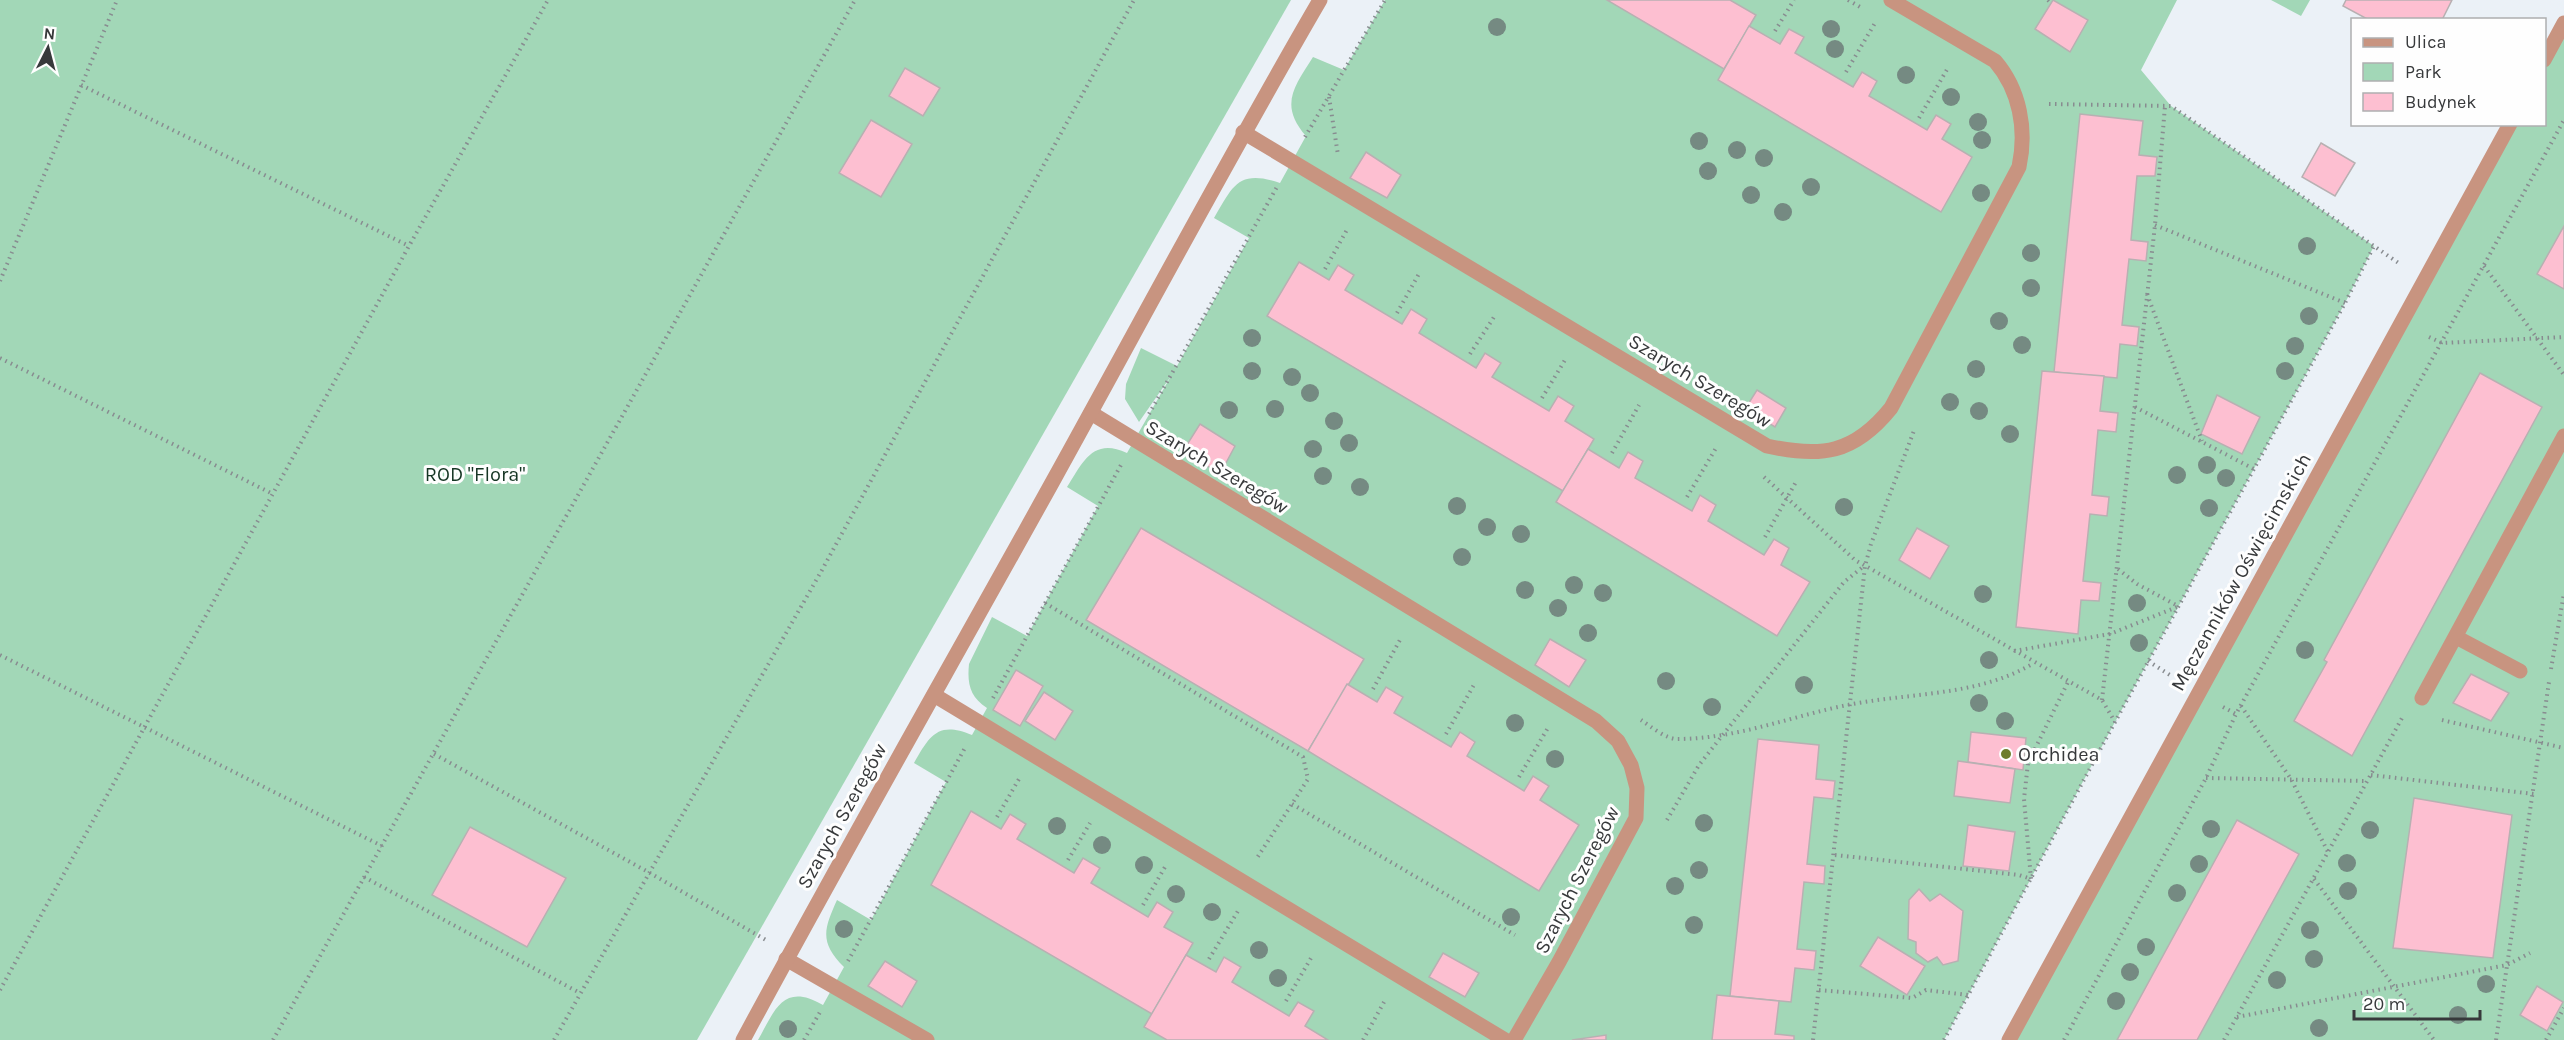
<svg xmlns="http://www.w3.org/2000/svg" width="2564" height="1040" viewBox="0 0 2564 1040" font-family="Karla,sans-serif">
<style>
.green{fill:#a2d7b7}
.building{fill:#fdbfd1;stroke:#b8b0b2;stroke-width:1.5}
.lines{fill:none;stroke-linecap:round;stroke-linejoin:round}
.path{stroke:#888c90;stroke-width:4;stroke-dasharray:1.5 4.5;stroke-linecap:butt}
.minor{stroke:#c89480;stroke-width:15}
.tree{fill:#758a82}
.poi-dot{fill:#6d7d2b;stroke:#fefefe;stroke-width:2}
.labels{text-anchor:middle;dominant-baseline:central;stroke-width:6;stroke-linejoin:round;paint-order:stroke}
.street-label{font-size:20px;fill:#37393b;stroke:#fefefe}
.park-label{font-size:20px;fill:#153523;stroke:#fefefe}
.poi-label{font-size:20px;fill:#37393b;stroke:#fefefe;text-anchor:start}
</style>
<rect width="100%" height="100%" fill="#ebf1f7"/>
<g class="green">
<path d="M0 0H1291L697 1040H0Z"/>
<path d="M1385 0H2177L2141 70 2171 106 2374 246 2345 303 2115 722 1944 1040H758C775 1010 783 982 823 1005L844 967C819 942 824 929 837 900L871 920 946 782 914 763C930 735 938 721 972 735L987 708C970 697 967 684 969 664L992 617 1027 636 1098 506 1067 487C1083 462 1093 437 1127 453L1171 376 1139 422 1125 399 1126 384 1141 348 1177 366 1249 238 1214 218C1233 186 1238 169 1280 183L1306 136C1279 105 1294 87 1313 57L1344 70Z"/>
<path d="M2271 0H2310L2301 16Z"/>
<path d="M2564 23V1040H2009L2510 125 2544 124 2545 60Z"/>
</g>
<g class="building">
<path d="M1607 0H1730L1756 15 1724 69Z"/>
<path d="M2053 0 2088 20 2070 52 2035 29Z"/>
<path d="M2346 0H2452L2442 20H2369L2343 6Z"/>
<path d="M1749 26 1780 44 1789 29 1804 37 1795 53 1853 87 1862 72 1877 81 1869 96 1927 130 1936 115 1951 124 1942 139 1972 157 1941 212 1718 80Z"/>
<path d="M905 68 940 88 923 116 889 96Z"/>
<path d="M2080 114 2143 121 2139 155 2157 157 2155 176H2137L2131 240 2148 242 2146 261 2129 259 2122 325 2139 327 2137 346 2120 344 2117 378 2054 372Z"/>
<path d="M871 120 912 144 881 197 839 173Z"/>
<path d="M2321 143 2355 163 2335 196 2302 177Z"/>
<path d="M1366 152 1401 175 1387 198 1350 178Z"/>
<path d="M2564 226V289L2537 274Z"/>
<path d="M1299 262 1329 280 1338 265 1354 275 1345 290 1402 324 1411 309 1427 319 1419 333 1476 368 1485 353 1501 363 1492 377 1549 411 1558 396 1574 406 1565 421 1594 439 1563 491 1267 316Z"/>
<path d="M2042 371 2104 376 2100 411 2118 413 2116 432 2098 430 2092 495 2109 497 2107 516 2090 514 2083 581 2101 583 2099 601 2081 600 2078 634 2016 627Z"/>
<path d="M2480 373 2542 407 2352 756 2294 721 2327 662 2324 660Z"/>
<path d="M1757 390 1786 408 1775 427 1745 409Z"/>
<path d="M2217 395 2260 417 2242 454 2201 434Z"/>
<path d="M1200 424 1235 446 1220 474 1183 451Z"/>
<path d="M1588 449 1619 468 1628 452 1643 461 1635 478 1692 511 1700 495 1716 505 1708 521 1764 555 1774 539 1789 548 1781 565 1810 582 1777 636 1556 502Z"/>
<path d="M1141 528 1364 659 1308 751 1086 620Z"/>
<path d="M1917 528 1949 546 1930 579 1899 560Z"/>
<path d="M1550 639 1586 660 1569 687 1535 665Z"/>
<path d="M1016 670 1043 686 1020 726 993 710Z"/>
<path d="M2471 674 2509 693 2491 721 2453 703Z"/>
<path d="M1347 684 1377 702 1386 687 1403 697 1394 713 1451 747 1460 732 1475 742 1467 756 1524 791 1533 776 1549 786 1540 800 1579 825 1539 891 1308 751Z"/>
<path d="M1044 692 1073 711 1055 740 1025 721Z"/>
<path d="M1971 732 2026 738 2023 770 1968 762Z"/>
<path d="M1758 739 1819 745 1816 779 1835 781 1833 799 1814 797 1807 864 1825 866 1824 884 1804 882 1797 949 1816 951 1814 970 1795 968 1791 1002 1730 996Z"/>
<path d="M1958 761 2015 769 2010 803 1954 796Z"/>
<path d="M2414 798 2512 815 2493 958 2393 948Z"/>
<path d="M971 811 1001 829 1010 814 1026 824 1017 839 1074 873 1083 858 1100 868 1091 883 1148 917 1157 902 1173 912 1164 927 1193 943 1152 1014 931 885Z"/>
<path d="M2237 820 2299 854 2197 1040H2117Z"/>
<path d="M1968 825 2015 832 2009 871 1963 866Z"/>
<path d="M470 827 566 878 527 947 432 895Z"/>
<path d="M1919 889 1930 901 1940 894 1963 911 1958 961 1943 965 1937 957 1928 962 1916 953V942L1908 939 1909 900Z"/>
<path d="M1878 937 1925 966 1907 995 1860 966Z"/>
<path d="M1443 953 1479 973 1465 997 1429 977Z"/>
<path d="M1186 955 1216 972 1224 957 1241 967 1232 982 1289 1016 1298 1002 1314 1011 1305 1026 1328 1040H1167L1144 1027Z"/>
<path d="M885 961 917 981 902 1007 868 986Z"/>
<path d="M2537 986 2563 1002 2547 1031 2520 1015Z"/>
<path d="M1717 995 1779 1001 1775 1034 1794 1036V1040H1712Z"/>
<path d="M1606 1035V1040H1572Z"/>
</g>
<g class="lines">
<g class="path">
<path d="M1848 0 1862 8"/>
<path d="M2048 0 2051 3"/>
<path d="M1775 31 1794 0"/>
<path d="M1846 72 1875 23"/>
<path d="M81 85 409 246"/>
<path d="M1329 97 1338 155"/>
<path d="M2049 104 2171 106 2400 264"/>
<path d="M1919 118 1949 66"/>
<path d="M1305 137 1385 0"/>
<path d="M2155 225 2345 303"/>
<path d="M2484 266 2564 375"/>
<path d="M1325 269 1348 228"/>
<path d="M0 281 117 0"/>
<path d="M2147 294 2202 441"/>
<path d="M1397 313 1420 272"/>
<path d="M2429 337 2442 343 2564 337"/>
<path d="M1470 354 1494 317"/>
<path d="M0 358 273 494"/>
<path d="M1542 398 1565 360"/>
<path d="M2135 407 2254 469"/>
<path d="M1149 414 1278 185"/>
<path d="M1612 453 1639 405"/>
<path d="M1764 477 1855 560 2102 700 2115 722"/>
<path d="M1687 497 1716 448"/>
<path d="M1765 537 1797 480"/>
<path d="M2118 569 2137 584 2178 606"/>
<path d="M1045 603 1303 757 1308 779 1257 858"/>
<path d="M2014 651 2110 634 2177 607"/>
<path d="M0 655 382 846"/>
<path d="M2148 661 2173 677"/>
<path d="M2551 669 2564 593"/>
<path d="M1373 689 1401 638 1402 639"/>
<path d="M993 698 1121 465"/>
<path d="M2102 700 2155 225 2165 106"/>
<path d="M2241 706 2291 779 2328 852"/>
<path d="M2223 707 2236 714"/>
<path d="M1641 720C1650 726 1666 739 1677 739 1733 739 1784 719 1838 707 1903 692 1976 698 2034 663"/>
<path d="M2442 720 2564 748"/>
<path d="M1446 734 1475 683"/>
<path d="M434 754 650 873 766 940"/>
<path d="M2371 775 2534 794"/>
<path d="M1519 777 1549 726"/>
<path d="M2206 778 2367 781"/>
<path d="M1292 804 1515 935"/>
<path d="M997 817 1019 779"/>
<path d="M1667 820 1699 765 1844 582 1864 566"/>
<path d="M1835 855 2019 875 2031 879 2024 799 2028 763 2068 682"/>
<path d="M1068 860 1090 823"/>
<path d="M364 877 580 993"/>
<path d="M2314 879 2434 1040"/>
<path d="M1143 905 1165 867"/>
<path d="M1209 959 1238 911"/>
<path d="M848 961 966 746"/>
<path d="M0 990 409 246 548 0"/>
<path d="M1819 990 1912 998 1926 990 1968 995"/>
<path d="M1286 1001 1311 958"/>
<path d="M2237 1017 2507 965 2530 953"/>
<path d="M273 1040 855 0"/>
<path d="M554 1040 822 570 1134 0"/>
<path d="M804 1040 820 1012"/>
<path d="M1363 1040 1384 1002"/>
<path d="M1813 1040 1865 566 1871 544 1915 428"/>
<path d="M1944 1040 2115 722 2345 303 2374 246"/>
<path d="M2064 1040 2206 778 2236 714 2564 120"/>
<path d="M2224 1040 2402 718"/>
<path d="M2496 1040 2549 682"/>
<path d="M2546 1040 2564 1008"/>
</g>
<g class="minor">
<path d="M2544 60 2564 23"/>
<path d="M1243 132 1767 446C1821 458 1854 454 1891 408L2019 167C2027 130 2020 90 1995 61L1891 0"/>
<path d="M1091 413 1596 721 1618 741 1631 765 1637 788 1636 818 1559 962 1514 1040"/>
<path d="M2456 637 2520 671"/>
<path d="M934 695 1505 1040"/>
<path d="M2422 698 2564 436"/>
<path d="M786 959 927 1040"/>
<path d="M743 1040C844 852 950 667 1053 481 1142 320 1228 158 1320 0"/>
<path d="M2009 1040 2510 124"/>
</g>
</g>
<g class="tree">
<circle cx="1497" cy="27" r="9"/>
<circle cx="1831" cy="29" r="9"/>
<circle cx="1835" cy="49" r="9"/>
<circle cx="1906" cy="75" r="9"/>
<circle cx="1951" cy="97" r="9"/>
<circle cx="1978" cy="122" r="9"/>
<circle cx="1982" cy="140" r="9"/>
<circle cx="1699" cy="141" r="9"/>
<circle cx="1737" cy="150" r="9"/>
<circle cx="1764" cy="158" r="9"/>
<circle cx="1708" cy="171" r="9"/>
<circle cx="1811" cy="187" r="9"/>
<circle cx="1981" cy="193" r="9"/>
<circle cx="1751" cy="195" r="9"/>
<circle cx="1783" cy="212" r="9"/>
<circle cx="2307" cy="246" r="9"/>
<circle cx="2031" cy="253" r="9"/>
<circle cx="2031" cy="288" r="9"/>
<circle cx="2309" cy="316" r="9"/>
<circle cx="1999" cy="321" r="9"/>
<circle cx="1252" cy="338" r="9"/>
<circle cx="2022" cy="345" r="9"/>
<circle cx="2295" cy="346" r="9"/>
<circle cx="1976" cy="369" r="9"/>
<circle cx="1252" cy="371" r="9"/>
<circle cx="2285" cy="371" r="9"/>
<circle cx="1292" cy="377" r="9"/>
<circle cx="1310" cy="393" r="9"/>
<circle cx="1950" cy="402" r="9"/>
<circle cx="1275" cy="409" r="9"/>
<circle cx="1229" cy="410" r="9"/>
<circle cx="1979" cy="411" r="9"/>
<circle cx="1334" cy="421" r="9"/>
<circle cx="2010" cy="434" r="9"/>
<circle cx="1349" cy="443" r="9"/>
<circle cx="1313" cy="449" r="9"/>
<circle cx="2207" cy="465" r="9"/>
<circle cx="2177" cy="475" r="9"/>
<circle cx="1323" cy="476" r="9"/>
<circle cx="2226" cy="478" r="9"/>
<circle cx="1360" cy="487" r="9"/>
<circle cx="1457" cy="506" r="9"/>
<circle cx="1844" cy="507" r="9"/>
<circle cx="2209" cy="508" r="9"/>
<circle cx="1487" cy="527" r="9"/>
<circle cx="1521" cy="534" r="9"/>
<circle cx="1462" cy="557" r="9"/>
<circle cx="1574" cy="585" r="9"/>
<circle cx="1525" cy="590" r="9"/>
<circle cx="1603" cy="593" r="9"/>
<circle cx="1983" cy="594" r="9"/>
<circle cx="2137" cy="603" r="9"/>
<circle cx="1558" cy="608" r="9"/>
<circle cx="1588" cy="633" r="9"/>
<circle cx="2139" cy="643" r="9"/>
<circle cx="2305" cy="650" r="9"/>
<circle cx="1989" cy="660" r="9"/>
<circle cx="1666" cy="681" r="9"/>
<circle cx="1804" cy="685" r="9"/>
<circle cx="1979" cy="703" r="9"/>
<circle cx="1712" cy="707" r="9"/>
<circle cx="2005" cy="721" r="9"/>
<circle cx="1515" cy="723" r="9"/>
<circle cx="1555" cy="759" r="9"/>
<circle cx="1704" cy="823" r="9"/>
<circle cx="1057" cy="826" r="9"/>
<circle cx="2211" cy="829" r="9"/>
<circle cx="2370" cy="830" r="9"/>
<circle cx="1102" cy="845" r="9"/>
<circle cx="2347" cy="863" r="9"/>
<circle cx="2199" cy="864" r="9"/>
<circle cx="1144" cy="865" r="9"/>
<circle cx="1699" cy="870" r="9"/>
<circle cx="1675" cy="886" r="9"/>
<circle cx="2348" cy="891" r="9"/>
<circle cx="2177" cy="893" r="9"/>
<circle cx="1176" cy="894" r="9"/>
<circle cx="1212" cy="912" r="9"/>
<circle cx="1511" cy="917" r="9"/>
<circle cx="1694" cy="925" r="9"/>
<circle cx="844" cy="929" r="9"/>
<circle cx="2310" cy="930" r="9"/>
<circle cx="2146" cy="947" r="9"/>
<circle cx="1259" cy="950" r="9"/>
<circle cx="2314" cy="959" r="9"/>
<circle cx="2130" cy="972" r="9"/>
<circle cx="1278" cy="978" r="9"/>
<circle cx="2277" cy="980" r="9"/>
<circle cx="2486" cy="984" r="9"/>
<circle cx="2116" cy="1001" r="9"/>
<circle cx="2458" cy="1015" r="9"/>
<circle cx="2319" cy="1028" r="9"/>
<circle cx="788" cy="1029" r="9"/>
</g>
<circle class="poi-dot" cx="2006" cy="754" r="6"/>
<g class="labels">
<g class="street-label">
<text transform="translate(1700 381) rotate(31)">Szarych Szeregów</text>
<text transform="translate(1217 467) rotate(31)">Szarych Szeregów</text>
<text transform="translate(2241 572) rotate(-61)">Męczenników Oświęcimskich</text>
<text transform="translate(842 816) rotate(-61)">Szarych Szeregów</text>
<text transform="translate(1577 880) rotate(-63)">Szarych Szeregów</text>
</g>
<g class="park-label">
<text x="475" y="474">ROD "Flora"</text>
</g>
<g class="poi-label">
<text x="2018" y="754">Orchidea</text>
</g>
</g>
<rect x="2351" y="18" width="195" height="108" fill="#fefefe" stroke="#aeafb0" stroke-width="1.5"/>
<rect x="2363" y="38" width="30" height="9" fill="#c89480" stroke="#aeafb0" stroke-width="1.5"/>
<text x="2405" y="48" font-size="18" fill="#37393b">Ulica</text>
<rect x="2363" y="63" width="30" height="18" fill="#a2d7b7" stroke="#aeafb0" stroke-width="1.5"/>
<text x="2405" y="78" font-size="18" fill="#37393b">Park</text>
<rect x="2363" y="93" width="30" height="18" fill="#fdbfd1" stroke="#aeafb0" stroke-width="1.5"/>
<text x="2405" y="108" font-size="18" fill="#37393b">Budynek</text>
<g transform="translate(48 48) rotate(6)" stroke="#fefefe" stroke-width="4.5" paint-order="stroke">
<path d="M0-4.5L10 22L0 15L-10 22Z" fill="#37393b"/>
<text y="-9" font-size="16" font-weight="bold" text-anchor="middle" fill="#37393b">N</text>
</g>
<path d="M2354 1010v9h126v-9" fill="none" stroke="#37393b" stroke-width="3"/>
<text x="2363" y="1010" font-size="18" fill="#37393b" stroke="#fefefe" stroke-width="4.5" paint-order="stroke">20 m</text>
</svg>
